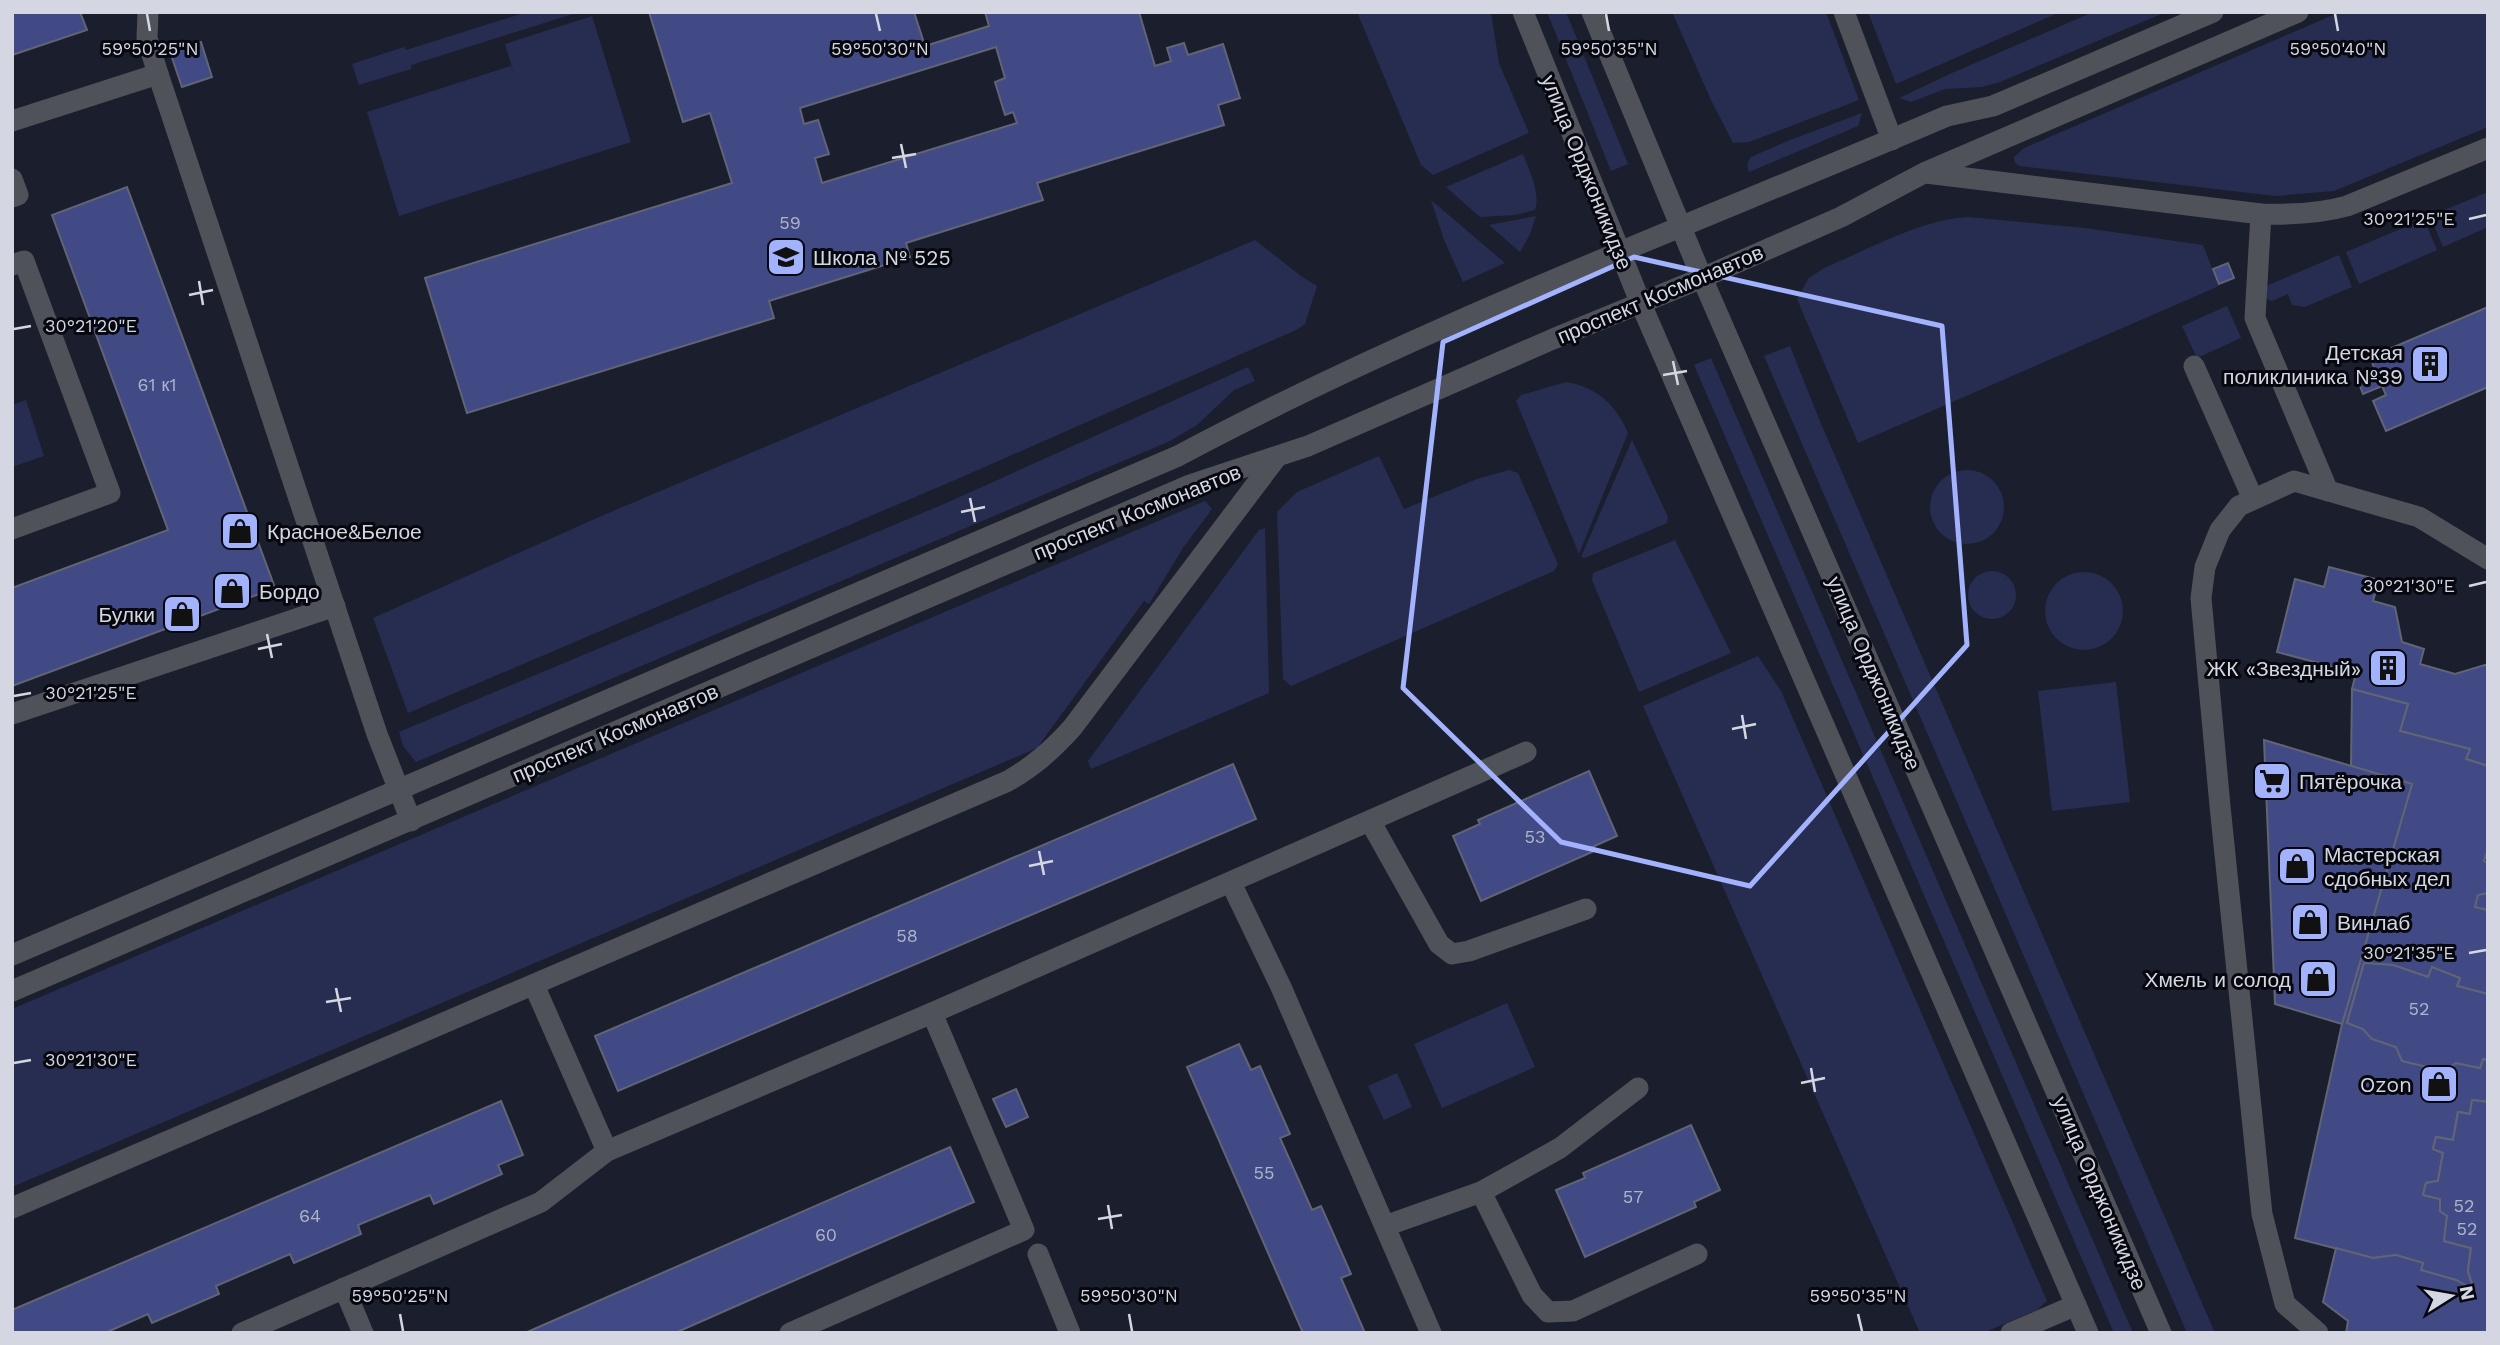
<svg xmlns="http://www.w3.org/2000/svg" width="2500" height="1345" viewBox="0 0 2500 1345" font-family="'Work Sans',sans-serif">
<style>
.green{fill:#272d50}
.building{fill:#414a84;stroke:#606475;stroke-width:2;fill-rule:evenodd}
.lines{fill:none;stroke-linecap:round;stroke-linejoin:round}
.minor{stroke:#505259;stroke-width:21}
.marked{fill:none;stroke:#a3b2fd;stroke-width:5;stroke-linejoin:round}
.ticks{fill:none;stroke:#d4d7e1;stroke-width:2.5}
.labels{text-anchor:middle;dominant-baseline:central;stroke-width:6;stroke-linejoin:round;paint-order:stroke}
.number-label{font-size:18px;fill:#afb4ca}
.street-label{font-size:21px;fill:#d4d7e1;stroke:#07080f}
.poi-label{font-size:21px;fill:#d4d7e1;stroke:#07080f;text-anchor:start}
.ticks-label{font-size:18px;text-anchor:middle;fill:#d4d7e1;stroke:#07080f;stroke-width:6;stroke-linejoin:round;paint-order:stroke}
</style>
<rect width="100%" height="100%" fill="#1b1e2d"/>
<g class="green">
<path d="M527 12H579L411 65V69L359 85 352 64 404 47 406 50Z"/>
<path d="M1357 12H1491L1499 63 1529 133 1433 175 1421 165Z"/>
<path d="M1547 12H1566L1628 164 1611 171Z"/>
<path d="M1672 12H1826L1859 100 1749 142 1733 143 1711 100Z"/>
<path d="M1868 12H2060L1896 84Z"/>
<path d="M2093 12H2166L2000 82 1982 87 1945 89 1911 102 1899 98 1952 73Z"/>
<path d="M2340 12H2488V127L2334 191 2275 196 2020 166 2015 163 2014 157 2024 148Z"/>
<path d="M592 16 631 142 399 216 367 112 511 66 515 78 505 44Z"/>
<path d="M1862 113 1858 126 1749 172C1746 166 1748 162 1751 157L1790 140Z"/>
<path d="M1523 154C1529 170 1541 194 1535 210L1515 215 1480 217 1446 187Z"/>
<path d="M2488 192V227L2443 247 2430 216Z"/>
<path d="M1431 200 1505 263 1463 282 1444 240Z"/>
<path d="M1536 216 1530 234 1520 252 1489 225Z"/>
<path d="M1969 217 2085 228 2203 245 2219 286 1858 443 1797 299 1809 278 1824 268C1867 250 1924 218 1969 217Z"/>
<path d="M2424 219 2437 250 2359 284 2346 252Z"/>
<path d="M1255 240 1301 276 1317 286 1305 324 1296 330 962 477 408 713 373 618 599 517Z"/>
<path d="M2339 255 2352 287 2305 307 2292 305 2288 294 2272 301 2267 299 2266 286Z"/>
<path d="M2227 306 2241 338 2197 358 2182 326Z"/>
<path d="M1790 346 1819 419 2215 1333H2187L1764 356Z"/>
<path d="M1711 358 2133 1333H2114L1694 365Z"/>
<path d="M1248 367 1255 381 1234 390 1197 425 1170 441 416 762 403 746 399 732 944 504Z"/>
<path d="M1566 382C1597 387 1616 405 1628 433L1579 554 1516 401 1521 395Z"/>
<path d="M26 400 44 456 12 467V405Z"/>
<path d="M1632 440 1668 517 1667 523 1585 558 1581 557Z"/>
<path d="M1379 456 1404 509 1477 479 1509 470 1518 473 1558 564 1554 571 1291 686 1283 679 1277 512 1297 492Z"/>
<circle cx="1967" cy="507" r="37"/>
<path d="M1205 501 1212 509 1183 548 1149 604 1144 601 1037 748 12 1187V1009Z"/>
<path d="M1265 528 1269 693 1091 769 1088 761 1259 530Z"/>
<path d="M1675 540 1731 653 1639 692 1592 580 1593 573Z"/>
<circle cx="1992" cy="595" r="24"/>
<circle cx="2084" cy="611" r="39"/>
<path d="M1758 656 1781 691 2047 1301 2037 1310 1983 1333H1920L1643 706Z"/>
<path d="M2116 682 2130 802 2052 811 2038 691Z"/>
<path d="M1507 1003 1535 1067 1442 1108 1414 1044Z"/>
<path d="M1397 1073 1412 1107 1384 1120 1368 1086Z"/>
</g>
<g class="building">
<path d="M12 12H80L87 30 12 55Z"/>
<path d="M649 12H914L925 46 989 26 985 12H1139L1155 66 1171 61 1167 48 1184 43 1188 55 1223 44 1240 98 1218 105 1224 125 1037 183 1043 200 906 243 910 257 769 301 774 318 467 413 425 278 732 183 710 113 683 122ZM996 47 1005 78 995 82 1005 115 1013 112 1017 123 822 183 815 158 829 154 818 120 804 124 800 108Z"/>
<path d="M201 42 212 77 182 87 170 52Z"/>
<path d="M127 187 275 588 12 686V588L168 530 52 215Z"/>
<path d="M2228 263 2234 278 2219 284 2213 269Z"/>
<path d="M2488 307V387L2386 431 2373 401 2386 395 2382 386 2363 394 2357 378 2375 370 2370 357Z"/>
<path d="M2329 567 2379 580 2373 601 2395 607 2402 642 2424 649 2420 664 2455 674 2488 664V766L2466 759 2470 749 2400 731 2408 704 2352 689 2356 673 2277 652 2295 579 2324 587Z"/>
<path d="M2352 689 2408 704 2400 731 2470 749 2466 759 2488 766V849L2484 861 2488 863V893L2478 895 2475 907 2488 910V994L2457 986 2460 978 2432 967 2428 977 2393 965 2364 963 2347 1023 2363 1029 2372 1039 2396 1047 2402 1061 2444 1071 2456 1063 2480 1068 2483 1059 2488 1060V1102L2472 1100 2470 1114 2458 1112 2453 1140 2436 1137 2433 1149 2443 1153 2438 1181 2426 1183 2423 1195 2440 1199V1211L2447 1216 2444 1241 2471 1248 2468 1271 2474 1290 2456 1280 2421 1270 2423 1263 2396 1255 2373 1258 2295 1238 2342 1024 2412 784 2351 766Z"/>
<path d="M2264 740 2412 784 2342 1024 2275 1004Z"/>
<path d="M1233 764 1256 819 618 1091 595 1036Z"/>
<path d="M1589 771 1617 836 1590 848 1592 852 1481 901 1453 836 1480 824 1478 820Z"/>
<path d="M2488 893V910L2475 907 2478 895Z"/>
<path d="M2364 963 2393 965 2428 977 2432 967 2460 978 2457 986 2488 994V1060L2483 1059 2480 1068 2456 1063 2444 1071 2402 1061 2396 1047 2372 1039 2363 1029 2347 1023Z"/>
<path d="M1239 1044 1251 1070 1260 1066 1290 1134 1280 1138 1312 1210 1321 1206 1333 1233 1351 1274 1341 1278 1365 1333H1303L1187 1067Z"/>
<path d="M1016 1089 1028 1117 1006 1127 993 1099Z"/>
<path d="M2472 1100 2488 1102V1300L2475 1296 2468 1271 2471 1248 2444 1241 2447 1216 2440 1211V1199L2423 1195 2426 1183 2438 1181 2443 1153 2433 1149 2436 1137 2453 1140 2458 1112 2470 1114Z"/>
<path d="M2472 1100 2488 1102V1333H2346L2348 1321 2323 1302 2336 1248 2373 1258 2396 1255 2423 1263 2421 1270 2456 1280 2474 1290 2468 1271 2471 1248 2444 1241 2447 1216 2440 1211V1199L2423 1195 2426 1183 2438 1181 2443 1153 2433 1149 2436 1137 2453 1140 2458 1112 2470 1114Z"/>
<path d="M501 1101 523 1155 498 1165 502 1174 434 1204 430 1195 358 1225 361 1234 294 1263 290 1254 216 1286 219 1294 152 1323 148 1314 105 1333H12V1310Z"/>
<path d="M1691 1125 1720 1190 1694 1202 1696 1207 1585 1257 1556 1190 1585 1178 1583 1173Z"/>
<path d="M950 1147 974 1202 752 1299 675 1333H525Z"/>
</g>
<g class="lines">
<g class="minor">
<path d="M148 12 147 38 158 74 377 734 411 821"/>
<path d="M1523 12 1641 304 2088 1333"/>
<path d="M1592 12 1702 278 2161 1333"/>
<path d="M1844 12 1892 140"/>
<path d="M12 121 158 74"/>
<path d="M1926 173 2261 214C2291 215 2318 214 2347 206L2488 148"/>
<path d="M12 179 18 195 12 197"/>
<path d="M2261 214 2255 318 2328 491"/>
<path d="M12 265 24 261 110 493 12 529"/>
<path d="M2194 366 2253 499"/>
<path d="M12 714 335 606"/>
<path d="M1370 821 1439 944 1452 954 1469 951 1586 909"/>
<path d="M1231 883 1281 987 1431 1333"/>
<path d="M12 955 1178 456C1425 324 1689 226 1947 116L1993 106 2213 12"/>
<path d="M534 985 607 1151"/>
<path d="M12 991 1190 485 1308 446 1553 339 1702 278 1841 217 1924 173 2298 12"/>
<path d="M1481 1192 1532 1295 1548 1312 1573 1311 1697 1254"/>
<path d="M12 1208 1008 781C1034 766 1052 750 1072 728L1276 458"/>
<path d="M1385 1226 1481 1192 1560 1148 1638 1088"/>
<path d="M1038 1254 1070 1333"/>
<path d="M344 1288 363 1333"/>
<path d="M242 1333 541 1202 607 1151 932 1013 1526 752"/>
<path d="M790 1333 1024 1230 932 1013"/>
<path d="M2011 1333 2076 1305"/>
<path d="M2318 1333 2285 1304 2262 1214 2220 806 2201 598 2205 567 2220 530 2239 506 2294 481 2419 517 2488 559"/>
</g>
</g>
<path class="marked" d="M1634 257 1942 326 1967 645 1750 886 1561 842 1403 688 1443 342Z"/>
<path class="ticks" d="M147 14 150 31M876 14 880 31M1606 14 1609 31M2335 14 2338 31M901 144 906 168M892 158 916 154M2469 219 2486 215M199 281 203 305M189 295 213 290M14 329 31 326M1673 361 1678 385M1663 375 1687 371M970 498 975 522M961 512 985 507M2469 586 2486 582M267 634 272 658M258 649 282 644M14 696 31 693M1742 715 1746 739M1732 729 1756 724M1039 851 1044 875M1029 866 1053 861M2469 953 2486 950M336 988 341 1012M326 1002 351 998M14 1063 31 1060M1811 1068 1815 1092M1801 1083 1825 1078M1108 1205 1112 1229M1098 1219 1122 1215M400 1314 403 1331M1129 1314 1132 1331M1858 1314 1862 1331"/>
<defs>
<symbol id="school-square" viewBox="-11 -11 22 22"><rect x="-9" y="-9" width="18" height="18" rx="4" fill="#a3b2fd" stroke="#07080f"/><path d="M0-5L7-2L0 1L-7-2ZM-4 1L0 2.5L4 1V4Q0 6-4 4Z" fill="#111"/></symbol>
<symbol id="building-square" viewBox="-11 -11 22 22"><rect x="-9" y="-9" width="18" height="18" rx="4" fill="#a3b2fd" stroke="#07080f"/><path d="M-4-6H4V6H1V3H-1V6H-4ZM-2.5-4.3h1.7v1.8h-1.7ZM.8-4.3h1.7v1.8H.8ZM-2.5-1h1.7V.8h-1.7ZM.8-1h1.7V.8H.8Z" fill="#111"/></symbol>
<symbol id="shop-square" viewBox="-11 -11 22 22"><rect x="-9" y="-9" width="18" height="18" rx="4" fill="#a3b2fd" stroke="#07080f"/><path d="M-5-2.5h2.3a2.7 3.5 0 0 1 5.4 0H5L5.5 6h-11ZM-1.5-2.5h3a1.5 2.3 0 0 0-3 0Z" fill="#111"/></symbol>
<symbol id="supermarket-square" viewBox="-11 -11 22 22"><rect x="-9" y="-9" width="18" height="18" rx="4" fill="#a3b2fd" stroke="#07080f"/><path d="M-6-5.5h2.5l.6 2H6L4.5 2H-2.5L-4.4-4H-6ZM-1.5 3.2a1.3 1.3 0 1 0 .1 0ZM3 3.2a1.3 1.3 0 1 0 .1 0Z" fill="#111"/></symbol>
</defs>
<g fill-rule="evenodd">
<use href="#school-square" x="764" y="235" width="44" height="44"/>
<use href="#building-square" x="2408" y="342" width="44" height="44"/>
<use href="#shop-square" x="218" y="509" width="44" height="44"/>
<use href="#shop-square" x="210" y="569" width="44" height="44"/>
<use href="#shop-square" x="160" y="592" width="44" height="44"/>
<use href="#building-square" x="2366" y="646" width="44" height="44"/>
<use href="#supermarket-square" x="2250" y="759" width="44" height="44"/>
<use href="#shop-square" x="2275" y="844" width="44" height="44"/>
<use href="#shop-square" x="2288" y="900" width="44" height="44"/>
<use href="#shop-square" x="2296" y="957" width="44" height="44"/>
<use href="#shop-square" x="2417" y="1062" width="44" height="44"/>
</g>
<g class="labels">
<g class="number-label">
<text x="790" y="222">59</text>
<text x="157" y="384">61 к1</text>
<text x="1535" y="836">53</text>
<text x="907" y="935">58</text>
<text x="2419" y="1008">52</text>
<text x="1264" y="1172">55</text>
<text x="1633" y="1196">57</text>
<text x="2464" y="1205">52</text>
<text x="310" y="1215">64</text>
<text x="2467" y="1228">52</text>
<text x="826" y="1234">60</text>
</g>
<g class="street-label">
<text transform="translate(1587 172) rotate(68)">улица Орджоникидзе</text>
<text transform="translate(1660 294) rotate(-23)">проспект Космонавтов</text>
<text transform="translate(1137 512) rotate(-22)">проспект Космонавтов</text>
<text transform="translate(1874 673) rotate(67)">улица Орджоникидзе</text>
<text transform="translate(615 733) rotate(-23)">проспект Космонавтов</text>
<text transform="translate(2100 1193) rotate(67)">улица Орджоникидзе</text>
</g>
<g class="poi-label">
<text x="813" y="257">Школа № 525</text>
<text x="2403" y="352" text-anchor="end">Детская<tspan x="2403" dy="24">поликлиника №39</tspan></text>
<text x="267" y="531">Красное&amp;Белое</text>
<text x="259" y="591">Бордо</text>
<text x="155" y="614" text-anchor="end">Булки</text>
<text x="2361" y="668" text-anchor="end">ЖК «Звездный»</text>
<text x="2299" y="781">Пятёрочка</text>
<text x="2324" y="854">Мастерская<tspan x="2324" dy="24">сдобных дел</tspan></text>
<text x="2337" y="922">Винлаб</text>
<text x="2291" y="979" text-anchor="end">Хмель и солод</text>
<text x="2412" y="1084" text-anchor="end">Ozon</text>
</g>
</g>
<g class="ticks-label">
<text x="150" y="55">59°50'25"N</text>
<text x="880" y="55">59°50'30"N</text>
<text x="1609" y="55">59°50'35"N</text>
<text x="2338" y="55">59°50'40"N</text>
<text x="2409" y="225">30°21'25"E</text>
<text x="91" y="332">30°21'20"E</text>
<text x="2409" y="592">30°21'30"E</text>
<text x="91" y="699">30°21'25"E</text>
<text x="2409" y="959">30°21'35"E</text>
<text x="91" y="1066">30°21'30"E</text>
<text x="400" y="1302">59°50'25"N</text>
<text x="1129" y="1302">59°50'30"N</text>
<text x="1858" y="1302">59°50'35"N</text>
</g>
<rect width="2500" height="1345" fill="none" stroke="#d4d7e1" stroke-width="28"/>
<g transform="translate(2451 1296) rotate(79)" stroke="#07080f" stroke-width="5" paint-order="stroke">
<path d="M0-5L12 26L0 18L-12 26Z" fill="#d4d7e1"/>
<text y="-10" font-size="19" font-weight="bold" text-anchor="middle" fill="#d4d7e1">N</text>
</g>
</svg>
